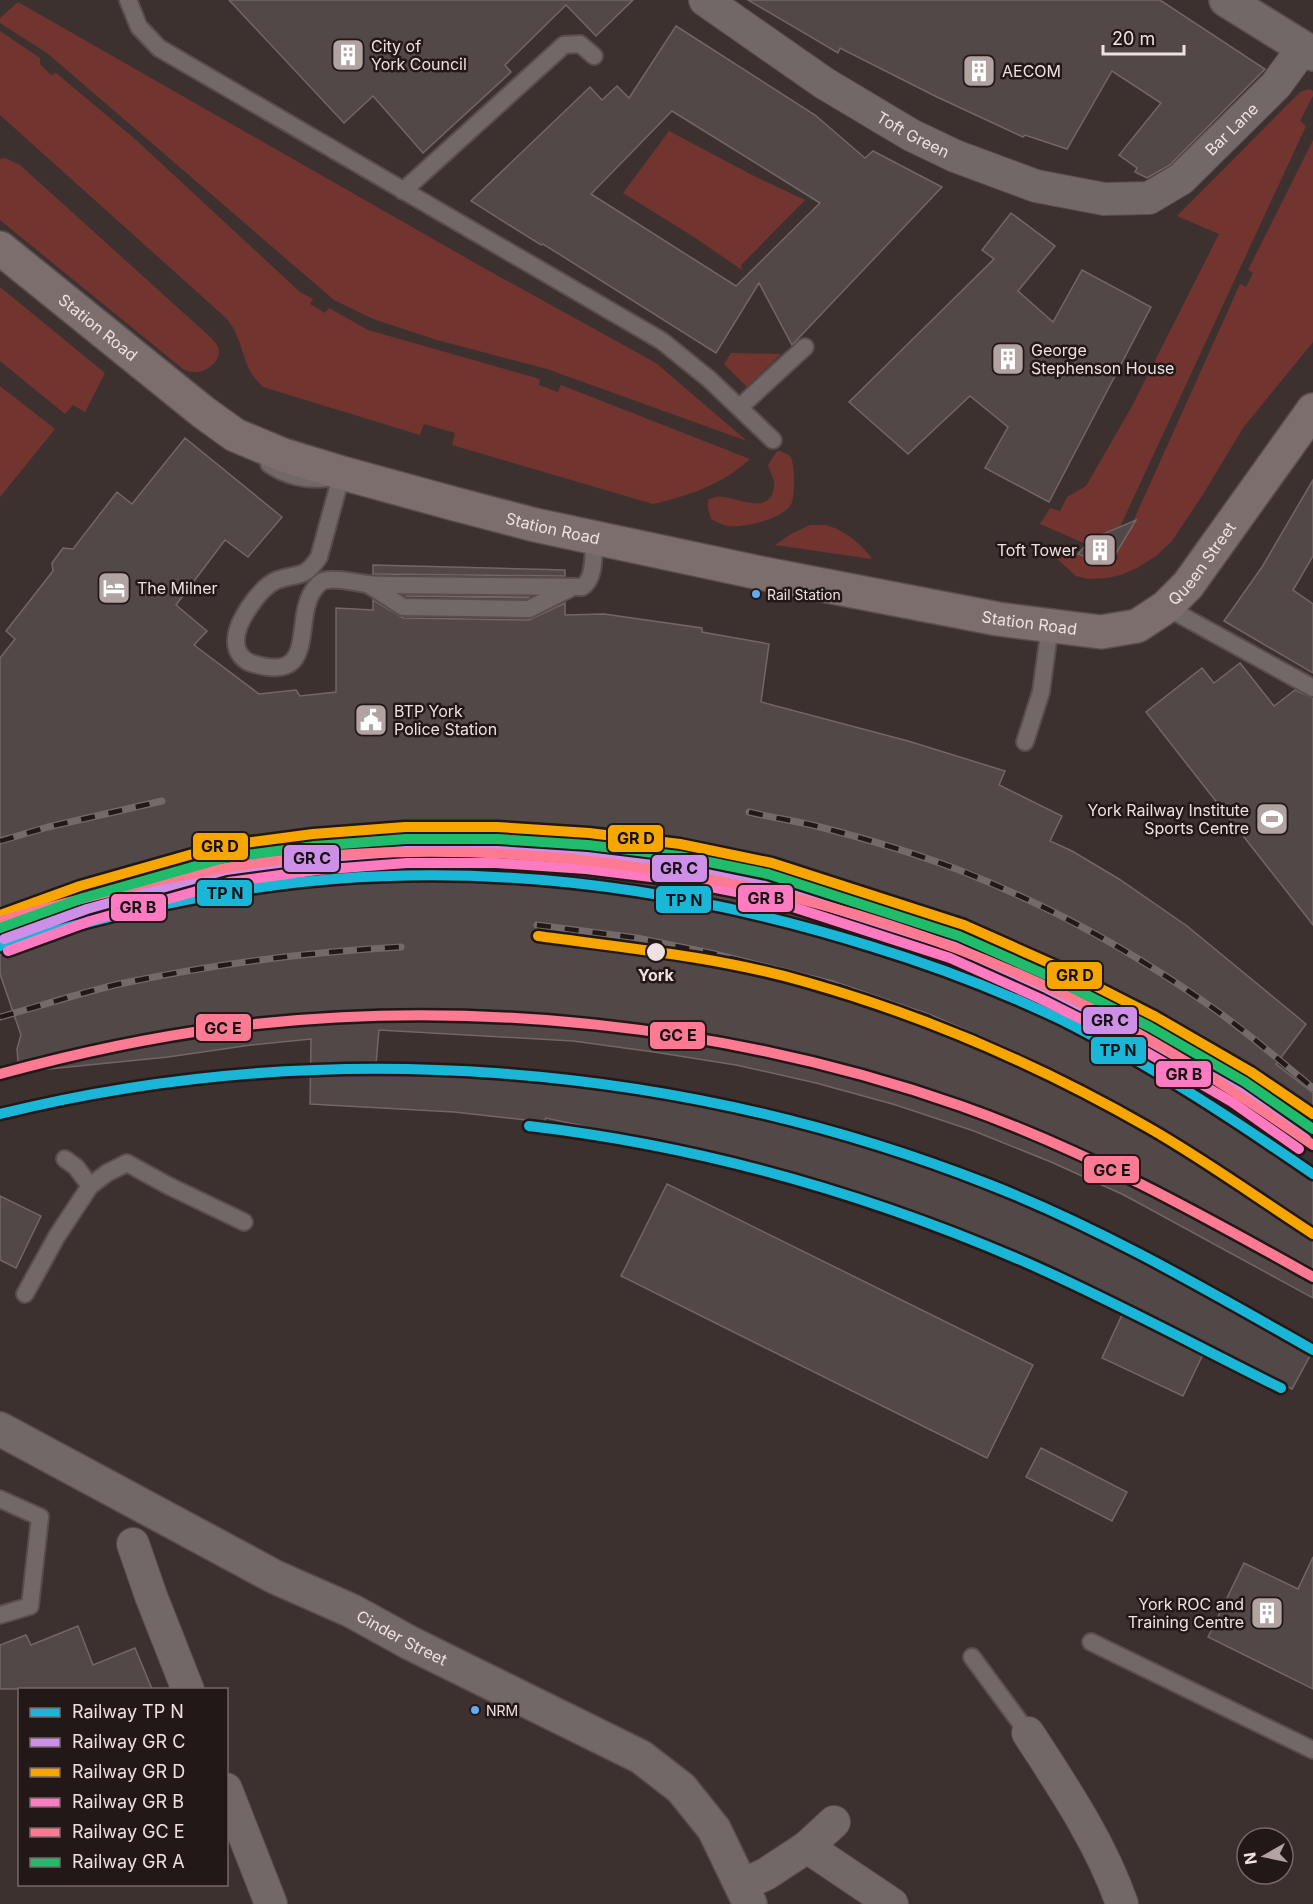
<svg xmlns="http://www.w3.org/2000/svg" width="1313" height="1904" viewBox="0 0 1313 1904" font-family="Inter,sans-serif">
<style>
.green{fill:#72342f}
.building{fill:#524847;stroke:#726766;stroke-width:1.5;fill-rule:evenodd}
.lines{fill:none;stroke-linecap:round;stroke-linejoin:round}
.lane-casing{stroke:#584e4d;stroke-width:20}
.street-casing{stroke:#584e4d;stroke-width:34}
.secondary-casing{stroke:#584e4d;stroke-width:36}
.primary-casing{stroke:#584e4d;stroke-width:36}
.lane{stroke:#716867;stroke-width:16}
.street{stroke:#716867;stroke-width:32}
.secondary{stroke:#716867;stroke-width:33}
.primary{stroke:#7c6e6c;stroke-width:33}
.rail-casing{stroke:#736a6a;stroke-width:7}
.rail{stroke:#221817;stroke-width:4.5;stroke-dasharray:14;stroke-linecap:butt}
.rail-1-casing{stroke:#221817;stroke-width:15}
.rail-2-casing{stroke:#221817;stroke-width:15}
.rail-3-casing{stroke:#221817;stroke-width:15}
.rail-4-casing{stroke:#221817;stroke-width:15}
.rail-5-casing{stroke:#221817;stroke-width:15}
.rail-6-casing{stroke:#221817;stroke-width:15}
.rail-1{stroke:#1ab6d8;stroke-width:10}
.rail-2{stroke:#ce8fe9;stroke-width:10}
.rail-3{stroke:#f7a600;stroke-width:10}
.rail-4{stroke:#fe7ac1;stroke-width:10}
.rail-5{stroke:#fe7a93;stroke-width:10}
.rail-6{stroke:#20bc6c;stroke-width:10}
.bus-dot{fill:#60acee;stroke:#221817;stroke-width:2}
.stop-dot{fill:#efe1df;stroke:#221817;stroke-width:2}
.labels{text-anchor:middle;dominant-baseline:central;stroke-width:5;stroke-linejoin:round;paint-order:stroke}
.bus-label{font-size:14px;fill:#efe1df;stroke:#221817;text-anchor:start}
.poi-label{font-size:16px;fill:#efe1df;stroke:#221817;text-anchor:start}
.street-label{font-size:16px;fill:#efe1df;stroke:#221817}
.stop-label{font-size:16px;font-weight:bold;fill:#efe1df;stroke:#221817}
.line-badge{stroke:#221817;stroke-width:2}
.pale-badge-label{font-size:16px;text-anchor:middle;font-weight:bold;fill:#111}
</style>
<rect width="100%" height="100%" fill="#3d3130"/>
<g class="green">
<path d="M18 2 482 267 656 363 747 441 547 369 437 340 373 319 334 300 47 53 0 23V18Z"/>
<path d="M0 31 40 58V64L51 75 56 73 135 139 300 292 313 299 310 304 325 313 329 308 368 330 540 379 539 385 558 392 561 385 750 459C723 484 689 496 653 504L452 445 455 433 424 424 420 435 263 387C239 365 246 341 226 318L0 115Z"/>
<path d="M1309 89 1313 91V96L1300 121 1306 126 1119 529C1107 531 1094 535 1086 544L1040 524 1050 508 1060 511 1067 497 1086 486 1131 408 1219 234 1177 216 1300 92Z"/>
<path d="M669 131 754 176 805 200 741 265 742 270 694 237 623 193Z"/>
<path d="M1313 140V342L1243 428 1202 496 1172 541 1156 556 1137 568 1121 575 1107 578 1089 579 1076 576 1046 549C1061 552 1095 554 1105 566L1118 558 1116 554 1127 535 1240 284 1246 287 1253 273 1248 270Z"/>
<path d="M5 158 20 165 208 335C211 338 216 343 218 347 223 361 205 374 193 372 189 372 186 370 183 369L0 220V159Z"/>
<path d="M0 287 105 373 85 412 73 405 65 414 0 361Z"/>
<path d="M731 353 781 354 747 387 724 364Z"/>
<path d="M0 386 55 429 0 497Z"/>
<path d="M777 451C781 451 786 453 790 456 795 462 795 494 792 502 786 519 744 528 728 526 722 525 717 522 711 519L708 508V500C710 499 715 497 717 497 734 495 770 518 774 487 775 480 770 472 768 465Z"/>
<path d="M810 525C815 525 820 525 825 525 843 529 862 544 872 559L775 545 791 534Z"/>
</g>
<g class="building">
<path d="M229 0H633L596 36 566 5 505 65 511 72 423 153 373 96 344 123Z"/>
<path d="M748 0H1160L1265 69 1170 165 1147 178 1135 172 1137 168 1119 155 1161 103 1112 71 1067 149 1025 135 1023 137 937 97 840 48 838 53Z"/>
<path d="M676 26 815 115 865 158 873 151 942 187 792 345 759 283 716 353 543 244 541 245 471 201 590 87 602 100 617 86 629 98ZM672 111 820 203 736 286 591 194Z"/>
<path d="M1011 213 1055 246 1018 291 1053 322 1082 270 1151 307 1049 502 985 468 1008 427 970 396 908 454 849 402 994 259 982 250Z"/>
<path d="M185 438 282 517 248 557 225 540 176 605 207 631 194 645 259 694 296 690 300 696 336 692V608L373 610V600L403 618 529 620 565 603V615L604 614 702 628V632L769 644 761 702 908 741 1005 771 999 785 1062 816 1050 841 1072 851 1119 879 1187 926 1306 1024 1276 1064 1313 1093V1122L1221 1060 1128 1008 1046 968 946 926 929 969 1039 1014 1140 1066 1220 1115 1313 1180V1298L1124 1195 1051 1162 974 1131 896 1105 816 1083 736 1065 654 1052 573 1041 379 1030 376 1064 575 1085 648 1095 740 1112 821 1130 905 1157 984 1186 1067 1221 1146 1261 1311 1354 1292 1389 1207 1346 1183 1396 1102 1358 1127 1304 1026 1257 933 1220 830 1184 747 1161 546 1118 544 1122 454 1112 310 1104 311 1039 251 1045 168 1057 19 1072 17 1049 21 1035 0 974V658L15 639 6 631 53 571 52 563 63 548 73 549 117 492 132 504Z"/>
<path d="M1313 480V556L1293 590 1313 604V673L1224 621 1262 567Z"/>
<path d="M1136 520 1109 565 1078 554 1091 539Z"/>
<path d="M373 565 565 570V576L377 574H373Z"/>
<path d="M405 596H438L530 597 527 598Z"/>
<path d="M1240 663 1274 706 1295 690 1313 698V925L1146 712 1202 668 1214 683Z"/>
<path d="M667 1184 1033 1365 987 1458 621 1276Z"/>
<path d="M0 1196 41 1216 16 1268 0 1260Z"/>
<path d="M1041 1448 1127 1492 1112 1521 1026 1477Z"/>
<path d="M1313 1557V1689L1208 1637 1244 1563 1298 1589Z"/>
<path d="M78 1626 93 1665 135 1648 152 1689H0V1645L26 1635 31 1645Z"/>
</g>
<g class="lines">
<defs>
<g id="lane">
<path d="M128 0 139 27 159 48 662 341 709 379 773 440"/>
<path d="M403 191 564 45 580 44 594 56"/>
<path d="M740 407 805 347"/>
<path d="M269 464C286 476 307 481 327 478"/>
<path d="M342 473 319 557C304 580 299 572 277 580 259 588 235 623 236 642 236 651 242 660 251 663 322 686 290 616 316 587 319 583 322 580 327 580 340 578 355 583 368 584 375 585 383 585 391 585 454 586 518 586 582 587 596 579 593 552 594 537"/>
<path d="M369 585 403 607 468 608 529 609 569 589"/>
<path d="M1166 607 1313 688"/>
<path d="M1025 742 1041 692 1050 626"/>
<path d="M65 1159 76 1167 90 1186"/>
<path d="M25 1294 57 1236 90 1186 107 1173 127 1163 167 1185 244 1222"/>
<path d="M0 1499 40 1517 30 1606 0 1615"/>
<path d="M1091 1642 1313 1750"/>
<path d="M972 1657 1028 1733"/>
</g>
<g id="street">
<path id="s1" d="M705 0 824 83 911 135 955 156 1036 186 1104 199 1149 198 1181 179 1276 85 1303 48"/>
<path d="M133 1544 151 1596 188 1690"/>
<path d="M1028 1733C1063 1787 1101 1843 1122 1904"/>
<path d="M226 1789 271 1904"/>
<path d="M807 1847 892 1904"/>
<path d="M742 1885 766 1874 807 1847 834 1822"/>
</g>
<g id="secondary">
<path d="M1226 0 1313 54"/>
<path id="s2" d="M0 1429 275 1577 352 1611 410 1643 641 1757 681 1788 714 1829 750 1904"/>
</g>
<g id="primary">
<path id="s3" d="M0 248 203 412 235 435 283 455 342 473 455 504 535 525 760 573 998 619 1101 632 1137 626 1166 607 1188 585 1313 410"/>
</g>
</defs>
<use href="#lane" class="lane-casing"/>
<use href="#street" class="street-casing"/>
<use href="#secondary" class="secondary-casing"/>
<use href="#primary" class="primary-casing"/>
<use href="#lane" class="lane"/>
<use href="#street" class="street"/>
<use href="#secondary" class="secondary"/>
<use href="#primary" class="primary"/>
<defs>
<g id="rail">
<path d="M749 812C773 818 797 821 820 827 867 839 914 853 959 870 1048 905 1132 951 1210 1006 1246 1031 1279 1060 1313 1088"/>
<path d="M0 841 48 827 162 801"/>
<path d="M0 912 84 883 224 858"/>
<path d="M537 925 637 938 715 954 833 984 929 1017 1021 1057 1111 1104 1198 1157 1313 1231"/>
<path d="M0 1017C41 1006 82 992 124 983 215 964 308 952 401 947"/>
</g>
</defs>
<use href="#rail" class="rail-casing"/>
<use href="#rail" class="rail"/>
<defs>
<g id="rail-1">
<path d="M0 946C109 915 220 888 334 879 515 865 697 892 870 946 936 966 1001 991 1064 1021 1151 1065 1233 1119 1313 1174"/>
<path d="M0 1114C325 1034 677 1062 988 1184 1101 1228 1207 1290 1313 1350"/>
<path d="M529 1126C699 1146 868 1194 1025 1262 1112 1300 1196 1346 1281 1388"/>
</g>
<path id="rail-2" d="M4 939 87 909 226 870 316 858 406 851H497L587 857 677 868 765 886 955 947 1046 988 1144 1038 1239 1092 1306 1139"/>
<g id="rail-3">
<path d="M0 915 80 886 221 846 313 834 405 827H497L589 833 680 844 772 863 964 925 1056 966 1156 1017 1251 1072 1313 1114"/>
<path d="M538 936C627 948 719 957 806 982 926 1016 1041 1066 1149 1128 1205 1160 1259 1199 1313 1234"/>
</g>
<path id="rail-4" d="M8 951 90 921 229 882 317 870 407 863H496L586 869 675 880 762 897 950 958 1041 999 1139 1048 1232 1102 1299 1149"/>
<g id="rail-5">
<path d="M0 921C109 890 220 863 334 855 582 838 845 889 1069 997 1155 1039 1235 1091 1313 1145"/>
<path d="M0 1074C73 1054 147 1038 222 1028 465 996 730 1025 961 1106 1085 1150 1199 1213 1313 1277"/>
</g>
<path id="rail-6" d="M0 928 83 898 224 858 315 846 406 839H497L588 845 679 856 768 874 959 936 1051 977 1150 1027 1245 1082 1313 1129"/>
</defs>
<use href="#rail-1" class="rail-1-casing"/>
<use href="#rail-2" class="rail-2-casing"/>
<use href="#rail-3" class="rail-3-casing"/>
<use href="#rail-4" class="rail-4-casing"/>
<use href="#rail-5" class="rail-5-casing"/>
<use href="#rail-6" class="rail-6-casing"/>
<use href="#rail-1" class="rail-1"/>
<use href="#rail-2" class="rail-2"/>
<use href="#rail-3" class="rail-3"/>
<use href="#rail-4" class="rail-4"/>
<use href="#rail-5" class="rail-5"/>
<use href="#rail-6" class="rail-6"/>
</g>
<defs>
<symbol id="building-square" viewBox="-11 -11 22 22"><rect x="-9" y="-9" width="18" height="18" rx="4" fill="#b1a3a2" stroke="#221817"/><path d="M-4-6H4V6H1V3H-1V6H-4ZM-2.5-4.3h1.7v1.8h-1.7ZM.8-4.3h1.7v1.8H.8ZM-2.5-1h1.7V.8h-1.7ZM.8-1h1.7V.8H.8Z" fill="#fff"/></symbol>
<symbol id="hotel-square" viewBox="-11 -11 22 22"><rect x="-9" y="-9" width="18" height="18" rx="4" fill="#b1a3a2" stroke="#221817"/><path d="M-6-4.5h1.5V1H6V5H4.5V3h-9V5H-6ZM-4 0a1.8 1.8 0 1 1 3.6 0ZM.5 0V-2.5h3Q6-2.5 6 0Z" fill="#fff"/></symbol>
<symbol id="civic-square" viewBox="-11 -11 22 22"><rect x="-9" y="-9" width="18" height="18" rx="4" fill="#b1a3a2" stroke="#221817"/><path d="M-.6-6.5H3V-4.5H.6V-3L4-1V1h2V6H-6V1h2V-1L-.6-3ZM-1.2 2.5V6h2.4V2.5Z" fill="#fff"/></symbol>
<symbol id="stadium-square" viewBox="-11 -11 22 22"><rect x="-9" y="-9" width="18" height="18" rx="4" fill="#b1a3a2" stroke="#221817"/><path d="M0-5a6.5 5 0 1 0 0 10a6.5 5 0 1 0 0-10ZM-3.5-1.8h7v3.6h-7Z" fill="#fff"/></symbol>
</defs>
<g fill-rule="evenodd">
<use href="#building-square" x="329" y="36" width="38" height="38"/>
<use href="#building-square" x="960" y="52" width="38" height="38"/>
<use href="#building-square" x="989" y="340" width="38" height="38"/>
<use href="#building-square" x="1081" y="531" width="38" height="38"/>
<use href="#hotel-square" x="95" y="569" width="38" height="38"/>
<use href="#civic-square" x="352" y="701" width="38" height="38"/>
<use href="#stadium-square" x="1253" y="800" width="38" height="38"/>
<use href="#building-square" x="1248" y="1594" width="38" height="38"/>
</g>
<g class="bus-dot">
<circle cx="756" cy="594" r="5"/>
<circle cx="475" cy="1710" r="5"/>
</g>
<circle class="stop-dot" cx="656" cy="952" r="10"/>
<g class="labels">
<g class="bus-label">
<text x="767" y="594">Rail Station</text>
<text x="486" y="1710">NRM</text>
</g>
<g class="poi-label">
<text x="371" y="46">City of<tspan x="371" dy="18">York Council</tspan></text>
<text x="1002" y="71">AECOM</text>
<text x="1031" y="350">George<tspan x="1031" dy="18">Stephenson House</tspan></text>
<text x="1077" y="550" text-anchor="end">Toft Tower</text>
<text x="137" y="588">The Milner</text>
<text x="394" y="711">BTP York<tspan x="394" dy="18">Police Station</tspan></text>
<text x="1249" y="810" text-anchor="end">York Railway Institute<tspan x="1249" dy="18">Sports Centre</tspan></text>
<text x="1244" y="1604" text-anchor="end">York ROC and<tspan x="1244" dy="18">Training Centre</tspan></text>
</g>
<g class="street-label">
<text stroke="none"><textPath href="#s1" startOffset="604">Bar Lane</textPath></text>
<text stroke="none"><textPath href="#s1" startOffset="248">Toft Green</textPath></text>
<text stroke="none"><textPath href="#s3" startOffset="126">Station Road</textPath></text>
<text stroke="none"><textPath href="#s3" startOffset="632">Station Road</textPath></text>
<text stroke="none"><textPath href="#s3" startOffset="1318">Queen Street</textPath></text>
<text stroke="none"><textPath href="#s3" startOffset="1118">Station Road</textPath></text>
<text stroke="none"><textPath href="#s2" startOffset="453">Cinder Street</textPath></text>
</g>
<g class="stop-label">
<text x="656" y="975">York</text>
</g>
</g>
<g class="line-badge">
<rect x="607" y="824" width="57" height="29" rx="6" fill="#f7a600"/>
<rect x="192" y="832" width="57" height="29" rx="6" fill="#f7a600"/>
<rect x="283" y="844" width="57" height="29" rx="6" fill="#ce8fe9"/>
<rect x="651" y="854" width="57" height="29" rx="6" fill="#ce8fe9"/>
<rect x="196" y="879" width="57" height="28" rx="6" fill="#1ab6d8"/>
<rect x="737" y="884" width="57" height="29" rx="6" fill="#fe7ac1"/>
<rect x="655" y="885" width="57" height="29" rx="6" fill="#1ab6d8"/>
<rect x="110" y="893" width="57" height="29" rx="6" fill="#fe7ac1"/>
<rect x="1046" y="961" width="57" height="29" rx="6" fill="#f7a600"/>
<rect x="1082" y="1006" width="56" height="29" rx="6" fill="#ce8fe9"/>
<rect x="195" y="1013" width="57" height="29" rx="6" fill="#fe7a93"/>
<rect x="649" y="1021" width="57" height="29" rx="6" fill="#fe7a93"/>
<rect x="1090" y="1036" width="57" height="29" rx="6" fill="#1ab6d8"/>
<rect x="1155" y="1060" width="57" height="28" rx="6" fill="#fe7ac1"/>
<rect x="1083" y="1155" width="57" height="29" rx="6" fill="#fe7a93"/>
</g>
<g class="pale-badge-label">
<text x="636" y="844">GR D</text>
<text x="220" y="852">GR D</text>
<text x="312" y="864">GR C</text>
<text x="679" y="874">GR C</text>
<text x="225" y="899">TP N</text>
<text x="766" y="904">GR B</text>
<text x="684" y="906">TP N</text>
<text x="138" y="913">GR B</text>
<text x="1075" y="981">GR D</text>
<text x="1110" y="1026">GR C</text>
<text x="223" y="1034">GC E</text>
<text x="678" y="1041">GC E</text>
<text x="1118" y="1056">TP N</text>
<text x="1184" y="1080">GR B</text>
<text x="1112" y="1176">GC E</text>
</g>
<rect x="18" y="1688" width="210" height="198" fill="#221817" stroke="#746867" stroke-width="1.5"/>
<rect x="30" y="1708" width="30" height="9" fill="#1ab6d8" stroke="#746867" stroke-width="1.5"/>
<text x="72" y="1718" font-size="18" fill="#efe1df">Railway TP N</text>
<rect x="30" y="1738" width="30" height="9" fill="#ce8fe9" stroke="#746867" stroke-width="1.5"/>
<text x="72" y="1748" font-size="18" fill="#efe1df">Railway GR C</text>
<rect x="30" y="1768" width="30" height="9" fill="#f7a600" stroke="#746867" stroke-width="1.5"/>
<text x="72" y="1778" font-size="18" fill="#efe1df">Railway GR D</text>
<rect x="30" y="1798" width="30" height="9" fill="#fe7ac1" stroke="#746867" stroke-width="1.5"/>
<text x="72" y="1808" font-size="18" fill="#efe1df">Railway GR B</text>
<rect x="30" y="1828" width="30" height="9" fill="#fe7a93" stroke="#746867" stroke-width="1.5"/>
<text x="72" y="1838" font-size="18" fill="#efe1df">Railway GC E</text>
<rect x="30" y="1858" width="30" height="9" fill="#20bc6c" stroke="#746867" stroke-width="1.5"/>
<text x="72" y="1868" font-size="18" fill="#efe1df">Railway GR A</text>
<g transform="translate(1265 1856) rotate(261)"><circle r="28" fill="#221817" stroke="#746867" stroke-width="1.5"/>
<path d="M0-4.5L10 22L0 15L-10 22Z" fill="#b1a3a2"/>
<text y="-9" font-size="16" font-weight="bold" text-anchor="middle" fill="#efe1df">N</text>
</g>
<path d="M1103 45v9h81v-9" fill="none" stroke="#efe1df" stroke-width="3"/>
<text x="1112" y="45" font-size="18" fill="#efe1df" stroke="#221817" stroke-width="4.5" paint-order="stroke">20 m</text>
</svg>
